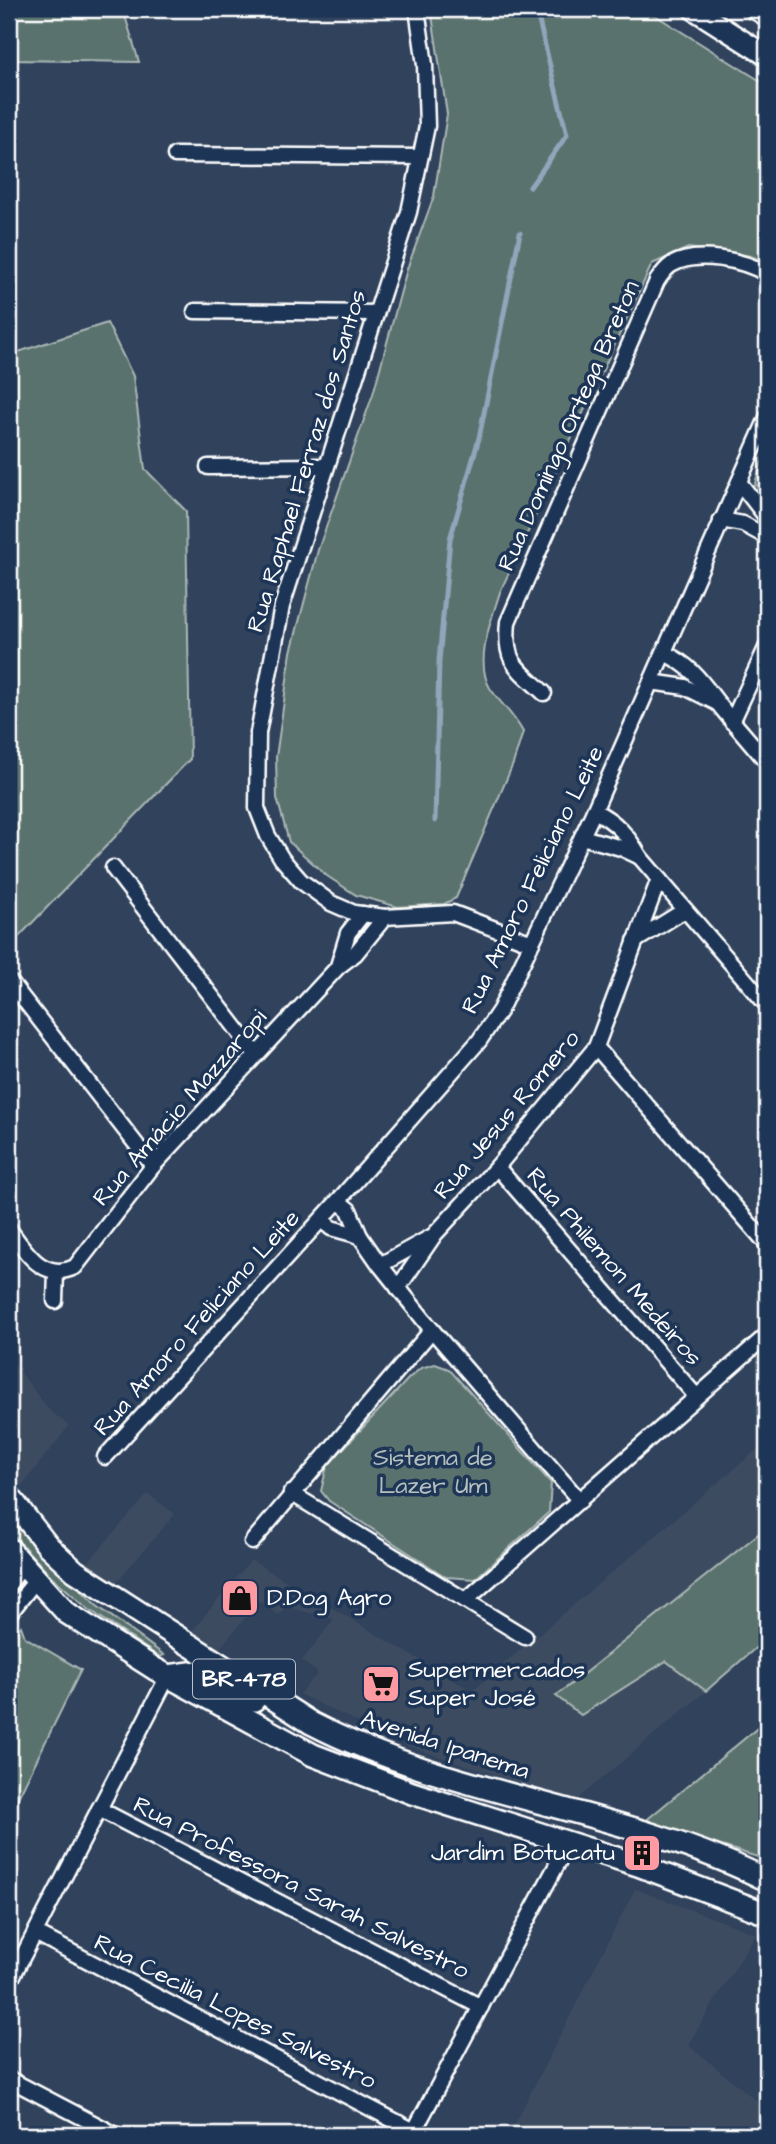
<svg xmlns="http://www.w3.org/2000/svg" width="776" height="2144" viewBox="0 0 776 2144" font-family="'Architects Daughter',sans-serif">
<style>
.built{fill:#3e4c60}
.green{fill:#5a726e;stroke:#acb8b6;stroke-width:2}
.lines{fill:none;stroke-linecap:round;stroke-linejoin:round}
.stream{stroke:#91a6bb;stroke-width:5}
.minor-casing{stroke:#fff;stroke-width:19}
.secondary-casing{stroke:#fff;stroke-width:24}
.primary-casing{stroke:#fff;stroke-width:26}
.minor{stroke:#1d3557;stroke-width:14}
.secondary{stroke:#1d3557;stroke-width:19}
.primary{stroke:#1d3557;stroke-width:21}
.labels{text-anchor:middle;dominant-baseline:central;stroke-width:7;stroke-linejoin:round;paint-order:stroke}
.shield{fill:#1d3557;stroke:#bbc2cd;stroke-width:2}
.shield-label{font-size:23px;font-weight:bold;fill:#fff}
.street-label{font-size:24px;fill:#fff;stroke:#1d3557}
.park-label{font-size:24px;fill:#b5c0be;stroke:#1d3557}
.poi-label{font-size:24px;fill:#fff;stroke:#1d3557;text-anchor:start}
</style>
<rect width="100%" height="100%" fill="#30425c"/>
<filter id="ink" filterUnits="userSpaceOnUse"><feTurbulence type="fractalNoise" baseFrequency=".0143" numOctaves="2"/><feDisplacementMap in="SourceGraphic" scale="14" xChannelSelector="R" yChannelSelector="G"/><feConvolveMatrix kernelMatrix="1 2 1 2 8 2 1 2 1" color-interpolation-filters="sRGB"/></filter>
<g filter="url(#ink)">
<g class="built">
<path d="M9 1357 48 1409 69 1426 15 1494 9 1485Z"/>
<path d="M767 1441V1527L582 1715 666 1661 706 1691 575 1801 407 1746 299 1694 318 1673 302 1661 334 1619 286 1607 278 1615 259 1601 220 1648 192 1631 251 1560 472 1691Z"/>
<path d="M148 1494 175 1514 114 1585 84 1567Z"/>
<path d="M635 1889 756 1934 688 2045 767 2109V2135H509Z"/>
</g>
<g class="green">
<path d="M9 9H123L139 62 9 60Z"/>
<path d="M431 9H645L767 85V263L751 256 688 248 652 264 500 592C492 619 474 661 490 688 500 703 514 715 523 732L513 764 456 898 444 904 398 907 356 895 327 876 289 842 277 798 276 757 291 652 318 550 373 394 407 269 434 196 447 114Z"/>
<path d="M107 323 133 376 145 469 186 511 190 759 9 947V355Z"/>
<path d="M767 447V506L755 483Z"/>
<path d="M435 1364 449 1369 551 1483 549 1512 475 1579 446 1577 329 1501 321 1491 327 1466 409 1378 421 1368Z"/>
<path d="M9 1516 96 1605 164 1655 159 1657 87 1608 49 1574 9 1531Z"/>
<path d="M767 1527V1638L706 1691 666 1661 581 1715 556 1696Z"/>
<path d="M21 1626 25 1637 81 1670 9 1816V1641Z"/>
<path d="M767 1720V1860L644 1822Z"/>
</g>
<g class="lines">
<g class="stream">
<path d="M530 187 567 135 536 9"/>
<path d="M435 821 439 661 450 539 479 438 520 233"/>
</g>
<defs>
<g id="minor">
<path d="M417 9 425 65 427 126 409 212 282 606 258 733 257 808 268 836 282 859 301 881 331 903 354 913 385 917 453 913 532 943"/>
<path d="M175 155 419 157"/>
<path d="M195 311 376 313"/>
<path d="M208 467 324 466"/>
<path d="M739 482 767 518"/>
<path d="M721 520 743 524 767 537"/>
<path d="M664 653C694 666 704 686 724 711 738 728 753 745 767 762"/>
<path d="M651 682 685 687 717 703"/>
<path d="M544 693C516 667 504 663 508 622L657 281C661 275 665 269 671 265 696 250 744 260 767 274"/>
<path d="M732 722 767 646"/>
<path d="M594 811C616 821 629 837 640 857L767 1005"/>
<path d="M582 837 621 848 640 857"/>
<path d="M113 868 256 1054"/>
<path d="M635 941 685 910"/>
<path d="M338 966 348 933 363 914"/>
<path d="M11 983 153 1166"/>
<path d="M596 1047 767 1244"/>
<path d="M497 1167 696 1396"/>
<path d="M338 1201 349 1210 360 1236 380 1265 432 1330 580 1501"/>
<path d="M322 1219 331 1228 360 1236"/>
<path d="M9 1229C26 1252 43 1282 75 1267L153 1166 338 967 355 954 385 917"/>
<path d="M380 1265 431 1237"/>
<path d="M398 1288 435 1234 497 1167 596 1047 659 879"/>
<path d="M55 1301 56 1272"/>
<path d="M105 1457 338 1201 479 1041 500 1010 594 811 767 418"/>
<path d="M291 1493 525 1637"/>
<path d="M252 1542 432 1330"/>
<path d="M9 1584 22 1567"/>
<path d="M466 1600 767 1335"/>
<path d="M9 1614 36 1580"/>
<path d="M99 1809 481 2007"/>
<path d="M35 1933 414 2131"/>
<path d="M9 1983 168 1676"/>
<path d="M9 2079 116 2135"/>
<path d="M412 2135 568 1844"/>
</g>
<g id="secondary">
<path d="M693 9 767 56"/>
<path d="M755 9 767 16"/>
</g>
<g id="primary">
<path d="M9 1496 48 1546 75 1571 311 1723C454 1797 624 1808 767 1880"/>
<path d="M9 1549 67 1613 155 1669 313 1755 412 1793 638 1865 767 1914"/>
<path d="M168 1676 198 1672 254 1700"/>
</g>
</defs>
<use href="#minor" class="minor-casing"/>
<use href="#secondary" class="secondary-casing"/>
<use href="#primary" class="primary-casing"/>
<use href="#minor" class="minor"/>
<use href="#secondary" class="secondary"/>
<use href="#primary" class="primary"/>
</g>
</g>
<defs>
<symbol id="shop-square" viewBox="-11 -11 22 22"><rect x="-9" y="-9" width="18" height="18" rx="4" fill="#ff9aa2" stroke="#1d3557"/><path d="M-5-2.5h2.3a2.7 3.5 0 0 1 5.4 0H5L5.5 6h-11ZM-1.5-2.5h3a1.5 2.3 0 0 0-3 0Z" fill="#111"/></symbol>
<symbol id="supermarket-square" viewBox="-11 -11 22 22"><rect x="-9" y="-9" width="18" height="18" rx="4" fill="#ff9aa2" stroke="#1d3557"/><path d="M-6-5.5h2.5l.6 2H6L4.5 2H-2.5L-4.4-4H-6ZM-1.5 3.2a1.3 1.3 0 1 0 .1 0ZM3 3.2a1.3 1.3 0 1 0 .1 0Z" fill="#111"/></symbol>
<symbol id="building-square" viewBox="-11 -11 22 22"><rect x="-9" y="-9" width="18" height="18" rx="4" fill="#ff9aa2" stroke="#1d3557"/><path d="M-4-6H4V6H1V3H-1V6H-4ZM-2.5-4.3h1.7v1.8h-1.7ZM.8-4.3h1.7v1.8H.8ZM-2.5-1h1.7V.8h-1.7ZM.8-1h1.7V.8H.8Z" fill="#111"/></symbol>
</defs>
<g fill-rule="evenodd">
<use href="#shop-square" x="218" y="1576" width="44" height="44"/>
<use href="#supermarket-square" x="359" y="1662" width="44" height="44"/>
<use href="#building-square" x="620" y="1831" width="44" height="44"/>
</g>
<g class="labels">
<rect class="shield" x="193" y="1659.5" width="102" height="39" rx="5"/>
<g class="shield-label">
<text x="244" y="1679">BR-478</text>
</g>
<g class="street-label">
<text transform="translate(569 426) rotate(-66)">Rua Domingo Ortega Breton</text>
<text transform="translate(307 461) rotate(-73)">Rua Raphael Ferraz dos Santos</text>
<text transform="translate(533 880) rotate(-64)">Rua Amoro Feliciano Leite</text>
<text transform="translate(180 1108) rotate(-49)">Rua Amácio Mazzaropi</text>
<text transform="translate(507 1115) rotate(-50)">Rua Jesus Romero</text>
<text transform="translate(614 1267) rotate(49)">Rua Philemon Medeiros</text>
<text transform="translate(197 1323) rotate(-48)">Rua Amoro Feliciano Leite</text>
<text transform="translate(445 1745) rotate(18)">Avenida Ipanema</text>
<text transform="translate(301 1888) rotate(27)">Rua Professora Sarah Salvestro</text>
<text transform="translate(235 2012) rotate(27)">Rua Cecilia Lopes Salvestro</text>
</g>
<g class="park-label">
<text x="433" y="1458">Sistema de<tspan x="433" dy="28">Lazer Um</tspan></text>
</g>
<g class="poi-label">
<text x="267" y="1598">D.Dog Agro</text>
<text x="408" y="1670">Supermercados<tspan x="408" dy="28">Super José</tspan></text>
<text x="615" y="1853" text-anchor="end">Jardim Botucatu</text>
</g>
</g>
<rect width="776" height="2144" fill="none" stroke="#1d3557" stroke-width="35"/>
<rect x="18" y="18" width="741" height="2109" fill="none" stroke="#fff" stroke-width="2.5" filter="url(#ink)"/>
</svg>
